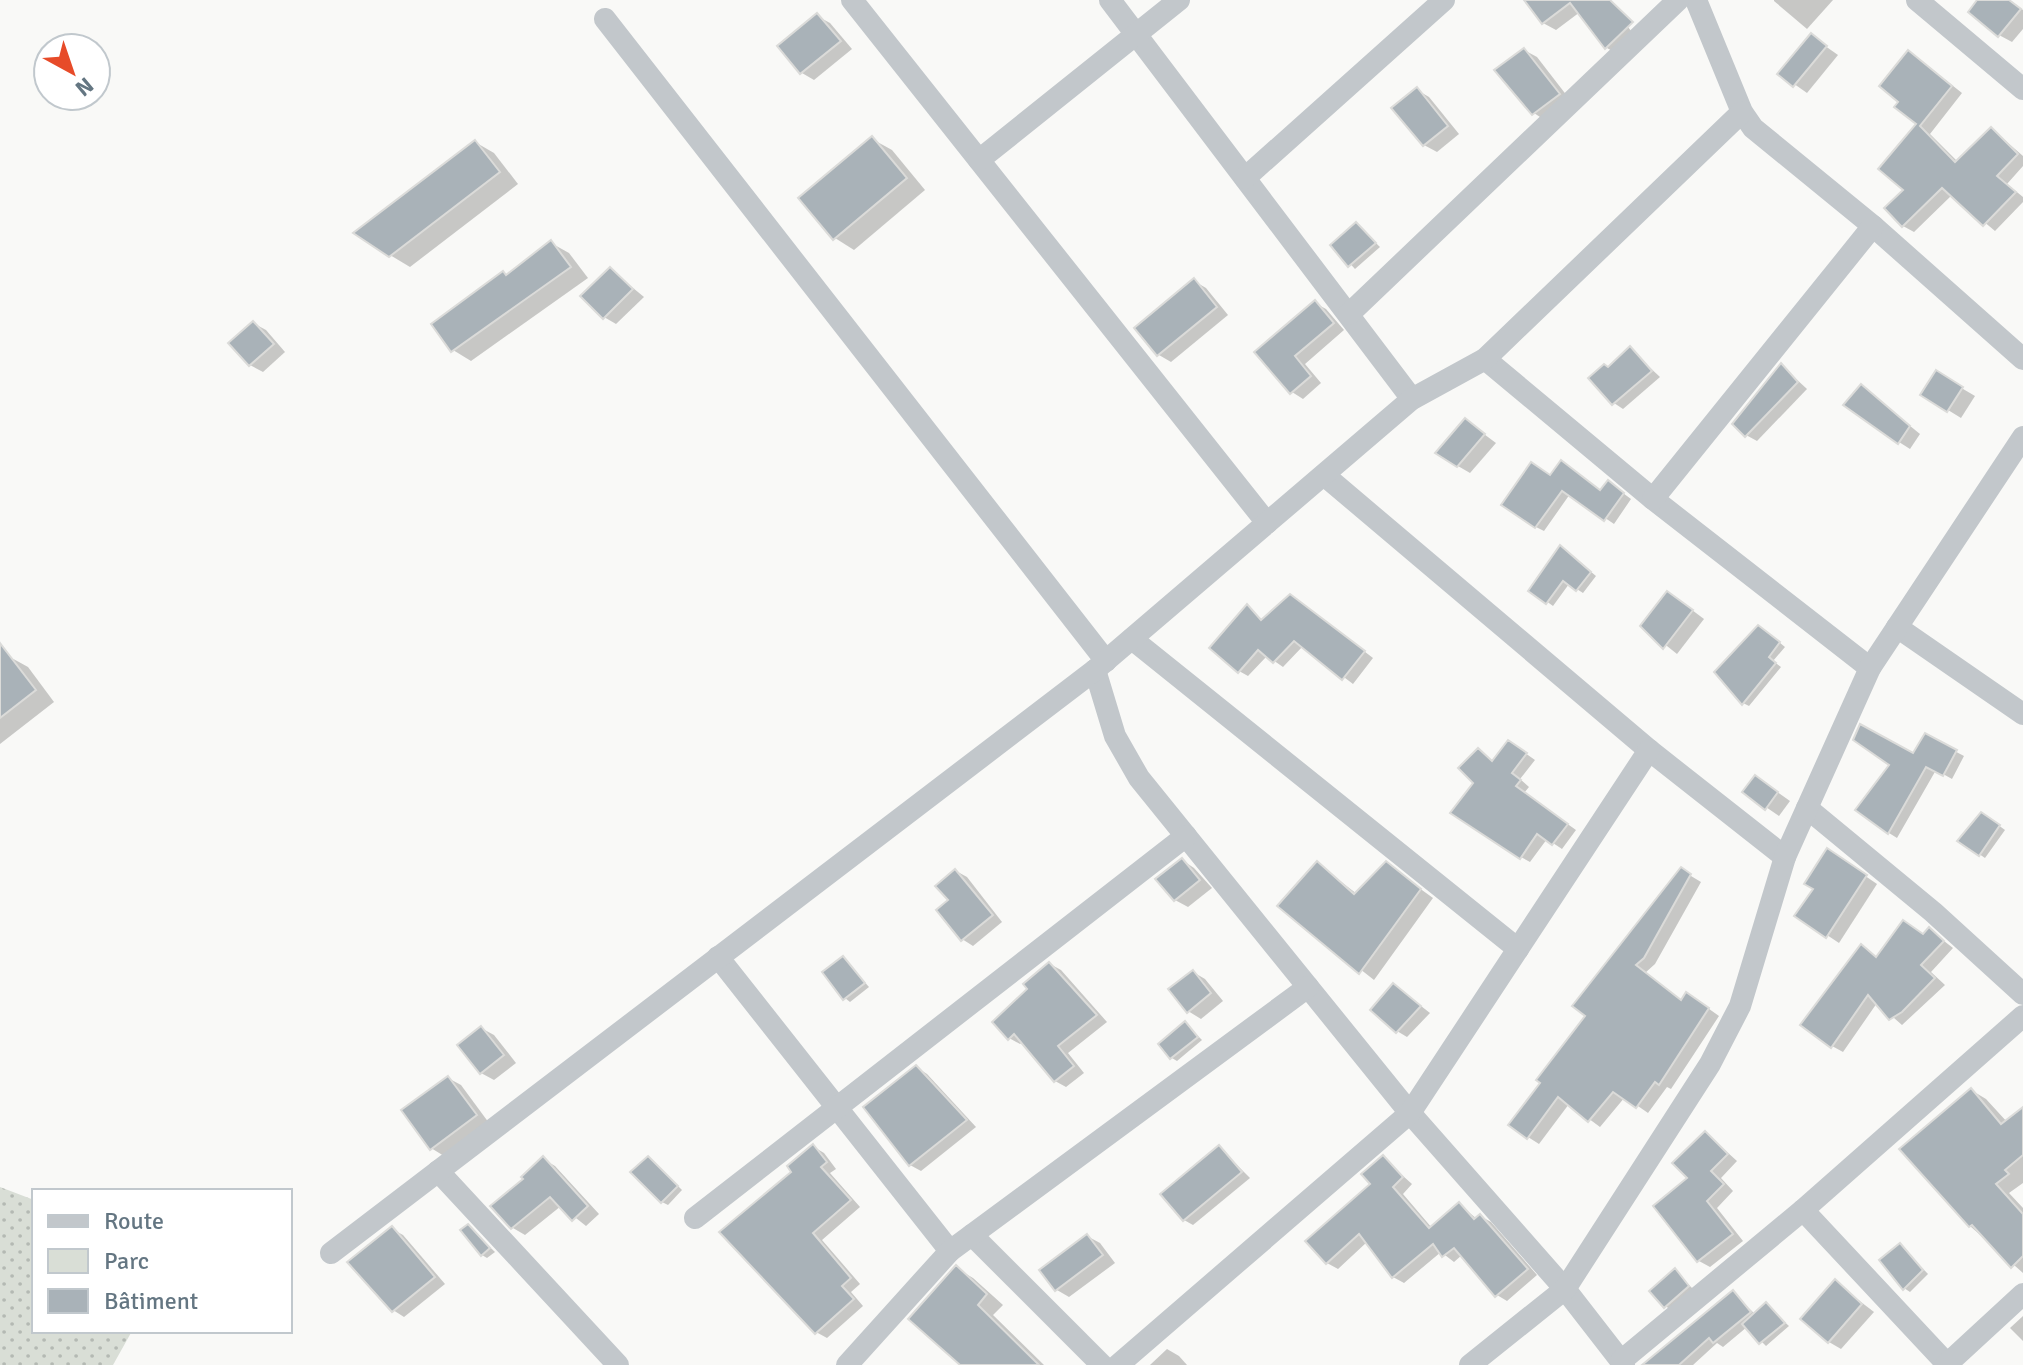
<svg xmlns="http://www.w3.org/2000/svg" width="2023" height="1365" viewBox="0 0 2023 1365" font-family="Signika,sans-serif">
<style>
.green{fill:url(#green-dots)}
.shadow{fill:#0003}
.building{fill:#a9b2b8;stroke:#dbdbd9;stroke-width:2}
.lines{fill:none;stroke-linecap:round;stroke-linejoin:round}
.street{stroke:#c2c7cb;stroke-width:22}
</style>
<defs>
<pattern id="green-dots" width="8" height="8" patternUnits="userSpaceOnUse" patternTransform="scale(2)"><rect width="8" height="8" fill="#d9ded6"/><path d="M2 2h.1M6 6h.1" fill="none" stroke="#b4b9b3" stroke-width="1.8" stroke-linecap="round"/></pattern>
</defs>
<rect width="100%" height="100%" fill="#f9f9f7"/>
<path class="green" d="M0 1187 34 1200V1331H132L113 1365H0Z"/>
<g class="shadow">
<path d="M1543 0H1608L1634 35 1616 53 1607 48 1580 12 1556 30 1543 23Z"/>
<path d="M1833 0 1807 29 1774 1V0Z"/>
<path d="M1980 0H2010L2023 10V29L2012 42 1999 35Z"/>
<path d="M817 16 830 23 852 49 814 80 802 73 780 47Z"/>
<path d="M1811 36 1838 55 1807 93 1780 74Z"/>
<path d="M1524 50 1537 57 1571 101 1546 121 1534 113Z"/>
<path d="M1919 59 1962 93 1930 134 1958 162 1992 129 2023 156V166L2007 184 2023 197V202L1995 231 1952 195 1914 232 1903 226 1906 190 1919 124Z"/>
<path d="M1417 90 1429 97 1459 134 1437 152 1424 145Z"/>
<path d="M872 139 892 150 925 190 854 250 835 238Z"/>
<path d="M475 142 494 153 518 184 410 267 390 255Z"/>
<path d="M1357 225 1380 247 1355 269 1333 245Z"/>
<path d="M551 243 569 253 588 278 471 361 453 350Z"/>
<path d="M610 269 644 297 616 324 604 317Z"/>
<path d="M1194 281 1206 288 1228 315 1171 362 1159 355 1137 328Z"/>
<path d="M1315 303 1326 309 1344 330 1305 364 1321 383 1303 399 1292 392 1257 352Z"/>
<path d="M253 323 266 330 285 352 263 372 250 365Z"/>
<path d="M1630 349 1660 377 1623 409 1614 403 1608 368Z"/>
<path d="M1781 365 1807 389 1757 441 1746 435Z"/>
<path d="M1936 373 1975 396 1961 418 1922 394Z"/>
<path d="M1861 386 1920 434 1910 449 1899 442Z"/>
<path d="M1465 420 1496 443 1470 473 1458 466Z"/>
<path d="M1551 477 1602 491 1608 482 1631 499 1614 524 1570 494 1544 531 1536 527Z"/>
<path d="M1566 551 1596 576 1583 593 1569 584 1553 606 1531 590Z"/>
<path d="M1680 601 1704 619 1677 654 1642 626Z"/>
<path d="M1300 602 1373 658 1353 684 1303 646 1283 667 1267 656 1248 676 1239 671 1247 607 1264 621Z"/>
<path d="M1764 630 1785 647 1773 661 1781 667 1749 706 1743 703Z"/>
<path d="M8 656 28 667 54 702 0 744V663Z"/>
<path d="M1926 736 1964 756 1952 779 1936 770 1897 838 1889 833 1914 756Z"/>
<path d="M1518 748 1535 760 1520 779 1529 787 1524 793 1576 830 1562 849 1547 839 1530 862 1521 857 1475 782 1478 750 1494 762Z"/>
<path d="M1756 777 1790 801 1779 816 1744 792Z"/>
<path d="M1987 817 2005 830 1985 858 1960 841Z"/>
<path d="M1839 858 1877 884 1839 943 1797 915Z"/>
<path d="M1182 860 1194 868 1212 888 1188 907 1175 900Z"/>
<path d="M1318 864 1357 894 1386 864 1433 898 1374 980 1280 906Z"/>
<path d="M1681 870 1701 882 1655 964 1645 973 1682 1001H1698L1719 1016 1671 1089 1667 1087 1648 1113 1625 1097 1600 1127 1569 1104 1539 1144 1528 1137 1588 1016Z"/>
<path d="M956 871 967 877 1002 922 973 946 962 939 951 901Z"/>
<path d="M1930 930 1953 948 1931 972 1945 985 1902 1025 1877 1003 1843 1052 1832 1046 1862 947 1878 958Z"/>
<path d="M843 958 869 987 850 1002 845 998Z"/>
<path d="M1050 964 1061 970 1107 1022 1068 1053 1084 1073 1066 1087 1055 1081 1023 1042 1020 1044 1009 1038 1029 989Z"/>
<path d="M1193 972 1205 979 1223 1001 1201 1019 1188 1011Z"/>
<path d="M1394 985 1430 1013 1407 1037 1397 1031Z"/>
<path d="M1186 1024 1202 1040 1177 1061 1172 1058Z"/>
<path d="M481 1028 494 1035 516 1063 494 1080 481 1073Z"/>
<path d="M916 1067 927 1074 976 1127 921 1171 910 1165 866 1108Z"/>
<path d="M448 1078 461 1085 489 1123 444 1156 431 1148Z"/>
<path d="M1971 1090 1986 1099 2008 1123 2023 1110V1183L2009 1193 2023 1208V1273L1970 1226Z"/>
<path d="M1706 1133 1737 1161 1721 1178 1733 1191 1717 1208 1743 1241 1710 1267 1699 1261 1656 1206 1690 1178Z"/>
<path d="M814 1147 824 1153 836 1169 830 1173 860 1207 822 1240 860 1284 851 1292 863 1306 827 1338 816 1332 794 1172Z"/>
<path d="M1219 1147 1250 1178 1193 1225 1184 1220Z"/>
<path d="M1383 1158 1412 1184 1403 1194 1432 1228 1459 1204 1477 1219 1480 1216 1491 1222 1537 1275 1507 1301 1497 1295 1462 1255 1454 1262 1441 1252 1404 1283 1393 1277 1367 1242 1338 1269 1327 1263 1373 1185Z"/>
<path d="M543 1159 555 1166 599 1214 586 1226 561 1206 525 1235 513 1228 492 1206 526 1179Z"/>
<path d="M654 1162 682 1190 668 1205 662 1202Z"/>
<path d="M468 1226 495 1252 487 1258 482 1255Z"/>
<path d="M392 1229 403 1235 445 1284 404 1317 393 1310Z"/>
<path d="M1087 1236 1100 1243 1115 1263 1069 1297 1057 1290Z"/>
<path d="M1900 1245 1928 1274 1910 1292 1904 1288Z"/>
<path d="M956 1268 973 1278 1003 1305 993 1315 1044 1365H962Z"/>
<path d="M1675 1271 1694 1290 1670 1309 1665 1306Z"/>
<path d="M1835 1282 1874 1312 1841 1349 1829 1342Z"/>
<path d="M1733 1293 1756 1315 1766 1305 1789 1326 1766 1346 1747 1327 1723 1347 1717 1343 1693 1365H1645Z"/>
<path d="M2023 1316V1341L2010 1328Z"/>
<path d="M1167 1349 1179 1356 1187 1365H1150Z"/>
</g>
<g class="building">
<path d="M1524 0H1610L1633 22 1605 49 1570 3 1542 24Z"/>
<path d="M1977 0H2009L2021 9 1998 37 1968 12Z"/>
<path d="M817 13 841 41 800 74 777 46Z"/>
<path d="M1811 33 1827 46 1793 87 1777 74Z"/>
<path d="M1524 48 1560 94 1532 115 1494 70Z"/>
<path d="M1908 50 1952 86 1920 126 1955 162 1991 127 2018 154 1997 176 2016 192 1983 226 1942 188 1902 227 1884 208 1903 190 1878 169 1916 124 1894 107 1898 102 1879 86Z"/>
<path d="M1417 87 1448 126 1423 146 1391 108Z"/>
<path d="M872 136 907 178 833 240 798 198Z"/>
<path d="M475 140 500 172 389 257 353 233Z"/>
<path d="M1356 222 1376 243 1348 267 1330 245Z"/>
<path d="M551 240 571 267 451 352 431 324 503 271 506 275Z"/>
<path d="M610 267 633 289 603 319 580 296Z"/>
<path d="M1194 278 1217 307 1157 356 1134 328Z"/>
<path d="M1315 300 1334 323 1295 356 1311 376 1290 394 1254 352Z"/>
<path d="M253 321 274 344 249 366 228 343Z"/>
<path d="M1630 346 1652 371 1612 405 1588 378 1604 364 1608 367Z"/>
<path d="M1781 363 1798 382 1745 437 1732 424Z"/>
<path d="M1936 370 1963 387 1947 412 1920 395Z"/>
<path d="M1861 384 1910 426 1898 444 1843 405Z"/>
<path d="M1465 418 1485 434 1457 467 1435 453Z"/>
<path d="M1561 460 1600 490 1608 480 1624 493 1604 521 1562 491 1535 528 1501 505 1531 462 1550 475Z"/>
<path d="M1560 545 1591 572 1576 591 1563 581 1546 604 1528 591Z"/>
<path d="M1667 591 1693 610 1663 649 1640 626Z"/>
<path d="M1290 594 1365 651 1342 680 1294 641 1273 663 1258 650 1238 673 1209 648 1247 604 1261 620Z"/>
<path d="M1758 625 1780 642 1769 657 1776 663 1742 705 1714 672Z"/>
<path d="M0 643 36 690 0 718Z"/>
<path d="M1860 724 1913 753 1925 733 1957 750 1943 776 1926 767 1888 834 1855 810 1889 765 1853 740Z"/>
<path d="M1508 740 1527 753 1512 773 1521 780 1516 786 1568 824 1552 845 1537 834 1520 859 1450 813 1473 783 1458 768 1478 748 1492 761Z"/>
<path d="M1755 775 1778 792 1765 810 1742 792Z"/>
<path d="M1981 812 2000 825 1979 856 1957 841Z"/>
<path d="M1827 848 1867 875 1826 938 1794 916 1813 889 1804 884Z"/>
<path d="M1182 858 1200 880 1174 901 1155 879Z"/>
<path d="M1317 861 1354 894 1386 861 1421 889 1359 974 1277 906Z"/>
<path d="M1681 867 1691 874 1644 958 1636 965 1681 1000 1686 992 1709 1008 1659 1085 1655 1082 1636 1108 1613 1092 1588 1122 1558 1097 1527 1139 1508 1125 1540 1083 1536 1080 1585 1016 1572 1006Z"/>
<path d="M955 869 993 915 961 941 936 910 948 900 935 886Z"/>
<path d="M1903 920 1923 934 1929 927 1944 941 1921 965 1935 978 1902 1012 1889 1020 1868 995 1831 1048 1800 1025 1861 944 1876 957Z"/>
<path d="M843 956 865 983 843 1000 822 972Z"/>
<path d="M1049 962 1097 1015 1058 1046 1074 1066 1054 1082 1014 1034 1008 1040 992 1022 1027 989 1023 984Z"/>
<path d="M1193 970 1211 993 1187 1013 1168 989Z"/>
<path d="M1393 983 1421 1006 1396 1033 1370 1010Z"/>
<path d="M1185 1021 1198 1037 1170 1059 1158 1044Z"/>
<path d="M481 1026 504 1055 480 1074 457 1045Z"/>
<path d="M916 1065 967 1120 909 1166 863 1107Z"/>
<path d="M448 1076 477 1115 430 1150 401 1110Z"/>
<path d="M1971 1088 2001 1124 2023 1107V1155L2005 1170 2009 1174 1996 1184 2023 1214V1256L2011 1268 1972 1225 1969 1227 1899 1149Z"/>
<path d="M1705 1131 1728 1154 1711 1171 1724 1184 1707 1201 1733 1234 1697 1262 1653 1206 1687 1178 1672 1163Z"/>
<path d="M813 1144 827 1162 821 1167 851 1200 813 1233 851 1278 842 1286 854 1299 815 1334 719 1232 791 1172 787 1166Z"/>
<path d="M1219 1145 1242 1172 1183 1221 1160 1194Z"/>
<path d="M1383 1155 1403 1177 1393 1187 1429 1228 1459 1202 1474 1219 1480 1214 1528 1269 1495 1297 1454 1248 1442 1257 1433 1244 1392 1278 1359 1234 1326 1264 1305 1241 1370 1184 1361 1174Z"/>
<path d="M543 1156 588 1206 572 1221 550 1197 511 1229 490 1206 523 1179 521 1177Z"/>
<path d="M648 1156 678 1186 661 1203 630 1172Z"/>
<path d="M468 1224 490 1248 481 1256 460 1230Z"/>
<path d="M392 1226 435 1277 392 1312 347 1262Z"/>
<path d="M1087 1234 1103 1255 1055 1291 1039 1270Z"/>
<path d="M1900 1243 1923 1270 1903 1290 1879 1260Z"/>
<path d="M956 1265 987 1294 978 1305 1039 1365H960L908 1319Z"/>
<path d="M1675 1268 1689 1286 1664 1308 1649 1291Z"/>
<path d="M1835 1279 1862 1304 1828 1343 1800 1319Z"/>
<path d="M1733 1290 1751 1312 1713 1343 1709 1338 1679 1365H1642Z"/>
<path d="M1766 1302 1785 1323 1759 1344 1742 1324Z"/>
</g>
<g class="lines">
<g class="street">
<path d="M852 0 1267 523"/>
<path d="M1110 0 1412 399"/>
<path d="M1696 0 1742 112 1753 128 1873 226 2023 359"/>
<path d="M1917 0 2023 89"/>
<path d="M605 19 1106 661"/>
<path d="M979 160 1179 0"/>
<path d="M1245 178 1444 0"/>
<path d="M1349 314 1678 0"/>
<path d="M1485 359 1653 499 1870 668"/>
<path d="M1324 475 1649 750 1785 857"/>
<path d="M1653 499 1873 226"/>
<path d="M1897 627 2023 714"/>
<path d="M1132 639 1518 949"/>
<path d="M1095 670 1115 736 1139 778 1410 1113 1565 1289 1624 1365"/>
<path d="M1807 808 1933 912 2023 994"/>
<path d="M718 957 950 1251"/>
<path d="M438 1171 618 1365"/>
<path d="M1803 1210 1948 1365"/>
<path d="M695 1218 1186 836"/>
<path d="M972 1235 1102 1365"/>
<path d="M331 1253 1095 670 1412 399 1485 359 1742 112"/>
<path d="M1621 1361 1803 1210 2023 1016"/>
<path d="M847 1365 950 1251 1308 987"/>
<path d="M1118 1365 1410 1113 1649 750"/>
<path d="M1470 1365 1565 1289 1710 1064 1740 1006 1785 857 1870 668 2023 437"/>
<path d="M1946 1365 2023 1294"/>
</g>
</g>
<rect x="32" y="1189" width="260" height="144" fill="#ffffff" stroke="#c1c8cd" stroke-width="2"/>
<rect x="48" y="1215" width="40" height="12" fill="#c2c7cb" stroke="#c1c8cd" stroke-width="2"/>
<text x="104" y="1229" font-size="24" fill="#647682">Route</text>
<rect x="48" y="1249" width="40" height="24" fill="#d9ded6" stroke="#c1c8cd" stroke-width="2"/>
<text x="104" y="1269" font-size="24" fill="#647682">Parc</text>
<rect x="48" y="1289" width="40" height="24" fill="#a9b2b8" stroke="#c1c8cd" stroke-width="2"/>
<text x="104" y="1309" font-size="24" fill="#647682">Bâtiment</text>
<g transform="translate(72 72) rotate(140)"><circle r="38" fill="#ffffff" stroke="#c1c8cd" stroke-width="2"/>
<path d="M0-6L14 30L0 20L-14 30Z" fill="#e74b29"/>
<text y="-12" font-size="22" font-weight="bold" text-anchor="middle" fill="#647682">N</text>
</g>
</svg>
